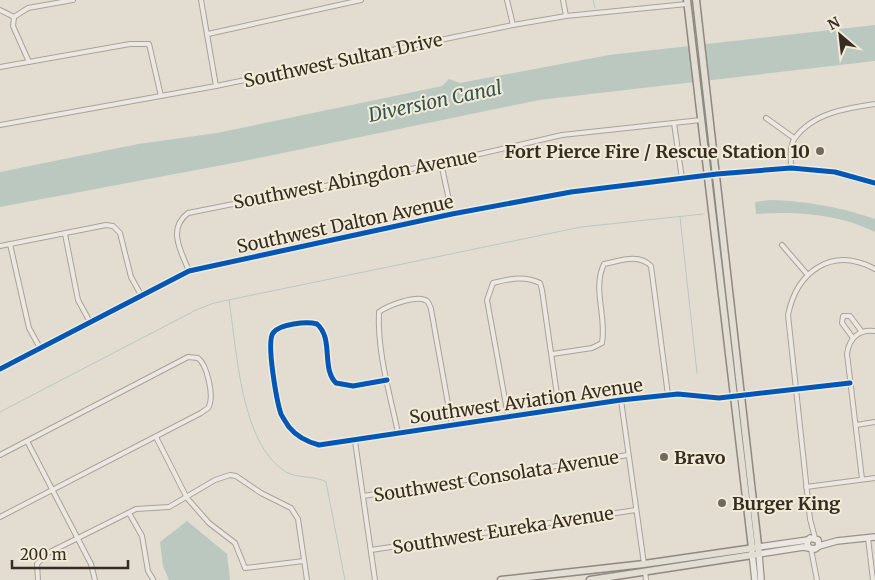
<svg xmlns="http://www.w3.org/2000/svg" width="875" height="580" viewBox="0 0 875 580" font-family="Merriweather,serif">
<style>
.water{fill:#bbc8c0}
.lines{fill:none;stroke-linecap:round;stroke-linejoin:round}
.stream{stroke:#bbc8c0;stroke-width:1}
.street-casing{stroke:#a8a399;stroke-width:6}
.secondary-casing{stroke:#989289;stroke-width:8}
.primary-casing{stroke:#8e8880;stroke-width:9}
.street{stroke:#ece8e1;stroke-width:4}
.secondary{stroke:#ece8e1;stroke-width:5.5}
.primary{stroke:#e3ded4;stroke-width:6}
.cycleway-casing{stroke:#f2ebd8;stroke-width:8}
.cycleway{stroke:#0057b8;stroke-width:5}
.poi-dot{fill:#736a5f;stroke:#f2ebd8;stroke-width:2}
.labels{text-anchor:middle;dominant-baseline:central;stroke-width:4;stroke-linejoin:round;paint-order:stroke}
.street-label{font-size:18px;fill:#372c22;stroke:#f2ebd8}
.poi-label{font-size:18px;font-weight:bold;fill:#372c22;stroke:#f2ebd8;text-anchor:start}
.water-label{font-size:19px;font-style:italic;fill:#335553;stroke:#f2ebd8}
</style>
<rect width="100%" height="100%" fill="#e3ddd1"/>
<g class="water">
<path d="M875 25V61L539 100 244 161 0 207V172L138 144 217 133 385 98 442 86 449 79 460 83 609 55Z"/>
<path d="M770 200C807 201 840 207 875 219V232C839 214 796 211 756 214L755 202Z"/>
<path d="M187 521 227 554 230 580H169L163 566 160 542Z"/>
</g>
<g class="lines">
<g class="stream">
<path d="M593 0 595 8"/>
<path d="M680 217 697 373"/>
<path d="M229 300C237 349 240 444 286 472 298 479 315 475 326 482L345 580"/>
<path d="M0 412 196 310 214 303 581 227 703 214"/>
</g>
<defs>
<g id="street">
<path d="M201 0 216 86"/>
<path d="M507 0 513 25"/>
<path d="M563 0 566 16"/>
<path d="M0 10 14 17"/>
<path d="M14 17 28 8 73 0"/>
<path d="M14 17 13 26 29 62"/>
<path d="M208 34 361 0"/>
<path d="M0 67 130 44H149L161 96"/>
<path d="M766 118 794 138"/>
<path d="M674 123 682 179"/>
<path d="M0 125 216 86 513 25 566 16 687 4"/>
<path d="M441 163 452 214"/>
<path d="M791 168C791 159 789 146 795 138 813 113 847 108 875 104"/>
<path d="M65 234 78 300 90 322"/>
<path d="M10 244 29 328 40 348"/>
<path d="M782 245 807 274"/>
<path d="M0 246 106 225 113 226 120 233 131 277 141 295"/>
<path d="M189 271C181 251 167 229 188 213L441 163 562 135 701 120"/>
<path d="M853 338 842 323 843 316H850L862 332"/>
<path d="M552 354 592 348 602 343C607 317 592 289 604 264 620 261 638 253 651 266L668 395"/>
<path d="M0 369 189 271 452 214 571 192 717 174 791 168 835 172 875 183"/>
<path d="M387 380 353 386 336 383C321 368 334 339 317 324 307 321 279 324 273 333 266 343 277 402 281 414 283 418 287 424 289 427 297 437 308 442 319 445L621 400 678 394 719 398 850 383"/>
<path d="M621 400 644 564"/>
<path d="M508 416 487 300 493 283C509 279 524 275 540 283L542 290 559 409"/>
<path d="M856 425 875 422"/>
<path d="M398 433C390 394 377 352 379 312 387 306 417 294 427 301 429 303 430 306 431 309L452 426"/>
<path d="M156 437 187 498 209 523 235 543 245 568 304 561"/>
<path d="M27 441 91 564 95 580"/>
<path d="M355 441 375 580"/>
<path d="M0 455 188 357 198 358C207 365 215 397 208 408 206 410 203 411 201 413L0 517"/>
<path d="M862 479 847 354C849 338 859 329 875 331"/>
<path d="M806 487 875 478"/>
<path d="M363 496 628 455"/>
<path d="M129 513 142 536 148 571 153 579"/>
<path d="M815 538 810 519 788 315C797 271 832 246 875 269"/>
<path d="M868 538 873 580"/>
<path d="M811 549 817 580"/>
<path d="M371 550 636 510"/>
<path d="M645 571 646 580"/>
<path d="M38 580 37 564 48 553 136 509 169 507 215 480 230 475 236 476 261 493 291 508 298 519 307 580"/>
</g>
<g id="secondary">
<path d="M819 546 837 541 875 537"/>
<path d="M758 547 808 540"/>
<path d="M752 553 755 580"/>
<path d="M761 580 759 554 803 547 815 549 819 546 818 540 810 538 807 542 808 547"/>
</g>
<g id="primary">
<path d="M687 0 752 548"/>
<path d="M501 580 644 564 754 548"/>
<path d="M590 580 759 554 696 0"/>
</g>
</defs>
<use href="#street" class="street-casing"/>
<use href="#secondary" class="secondary-casing"/>
<use href="#primary" class="primary-casing"/>
<use href="#street" class="street"/>
<use href="#secondary" class="secondary"/>
<use href="#primary" class="primary"/>
<defs>
<g id="cycleway">
<path d="M0 369 189 271 452 214 571 192 717 174 791 168 835 172 875 183"/>
<path d="M387 380 353 386 336 383C321 368 334 339 317 324 307 321 279 324 273 333 266 343 277 402 281 414 283 418 287 424 289 427 297 437 308 442 319 445L621 400 678 394 719 398 850 383"/>
</g>
</defs>
<use href="#cycleway" class="cycleway-casing"/>
<use href="#cycleway" class="cycleway"/>
</g>
<g class="poi-dot">
<circle cx="820" cy="151" r="5"/>
<circle cx="664" cy="457" r="5"/>
<circle cx="722" cy="503" r="5"/>
</g>
<g class="labels">
<g class="street-label">
<text transform="translate(343 60) rotate(-12)">Southwest Sultan Drive</text>
<text transform="translate(355 179) rotate(-11)">Southwest Abingdon Avenue</text>
<text transform="translate(345 224) rotate(-12)">Southwest Dalton Avenue</text>
<text transform="translate(526 401) rotate(-8)">Southwest Aviation Avenue</text>
<text transform="translate(496 476) rotate(-9)">Southwest Consolata Avenue</text>
<text transform="translate(503 530) rotate(-9)">Southwest Eureka Avenue</text>
</g>
<g class="poi-label">
<text x="810" y="151" text-anchor="end">Fort Pierce Fire / Rescue Station 10</text>
<text x="674" y="457">Bravo</text>
<text x="732" y="503">Burger King</text>
</g>
<g class="water-label">
<text transform="translate(435 101) rotate(-12)">Diversion Canal</text>
</g>
</g>
<g transform="translate(840 35) rotate(332)" stroke="#f2ebd8" stroke-width="4" paint-order="stroke">
<path d="M0-4L9 19L0 12L-9 19Z" fill="#372c22"/>
<text y="-8" font-size="14" font-weight="bold" text-anchor="middle" fill="#372c22">N</text>
</g>
<path d="M12 560v8h116v-8" fill="none" stroke="#372c22" stroke-width="2.5"/>
<text x="20" y="560" font-size="15" fill="#372c22" stroke="#f2ebd8" stroke-width="4" paint-order="stroke">200 m</text>
</svg>
